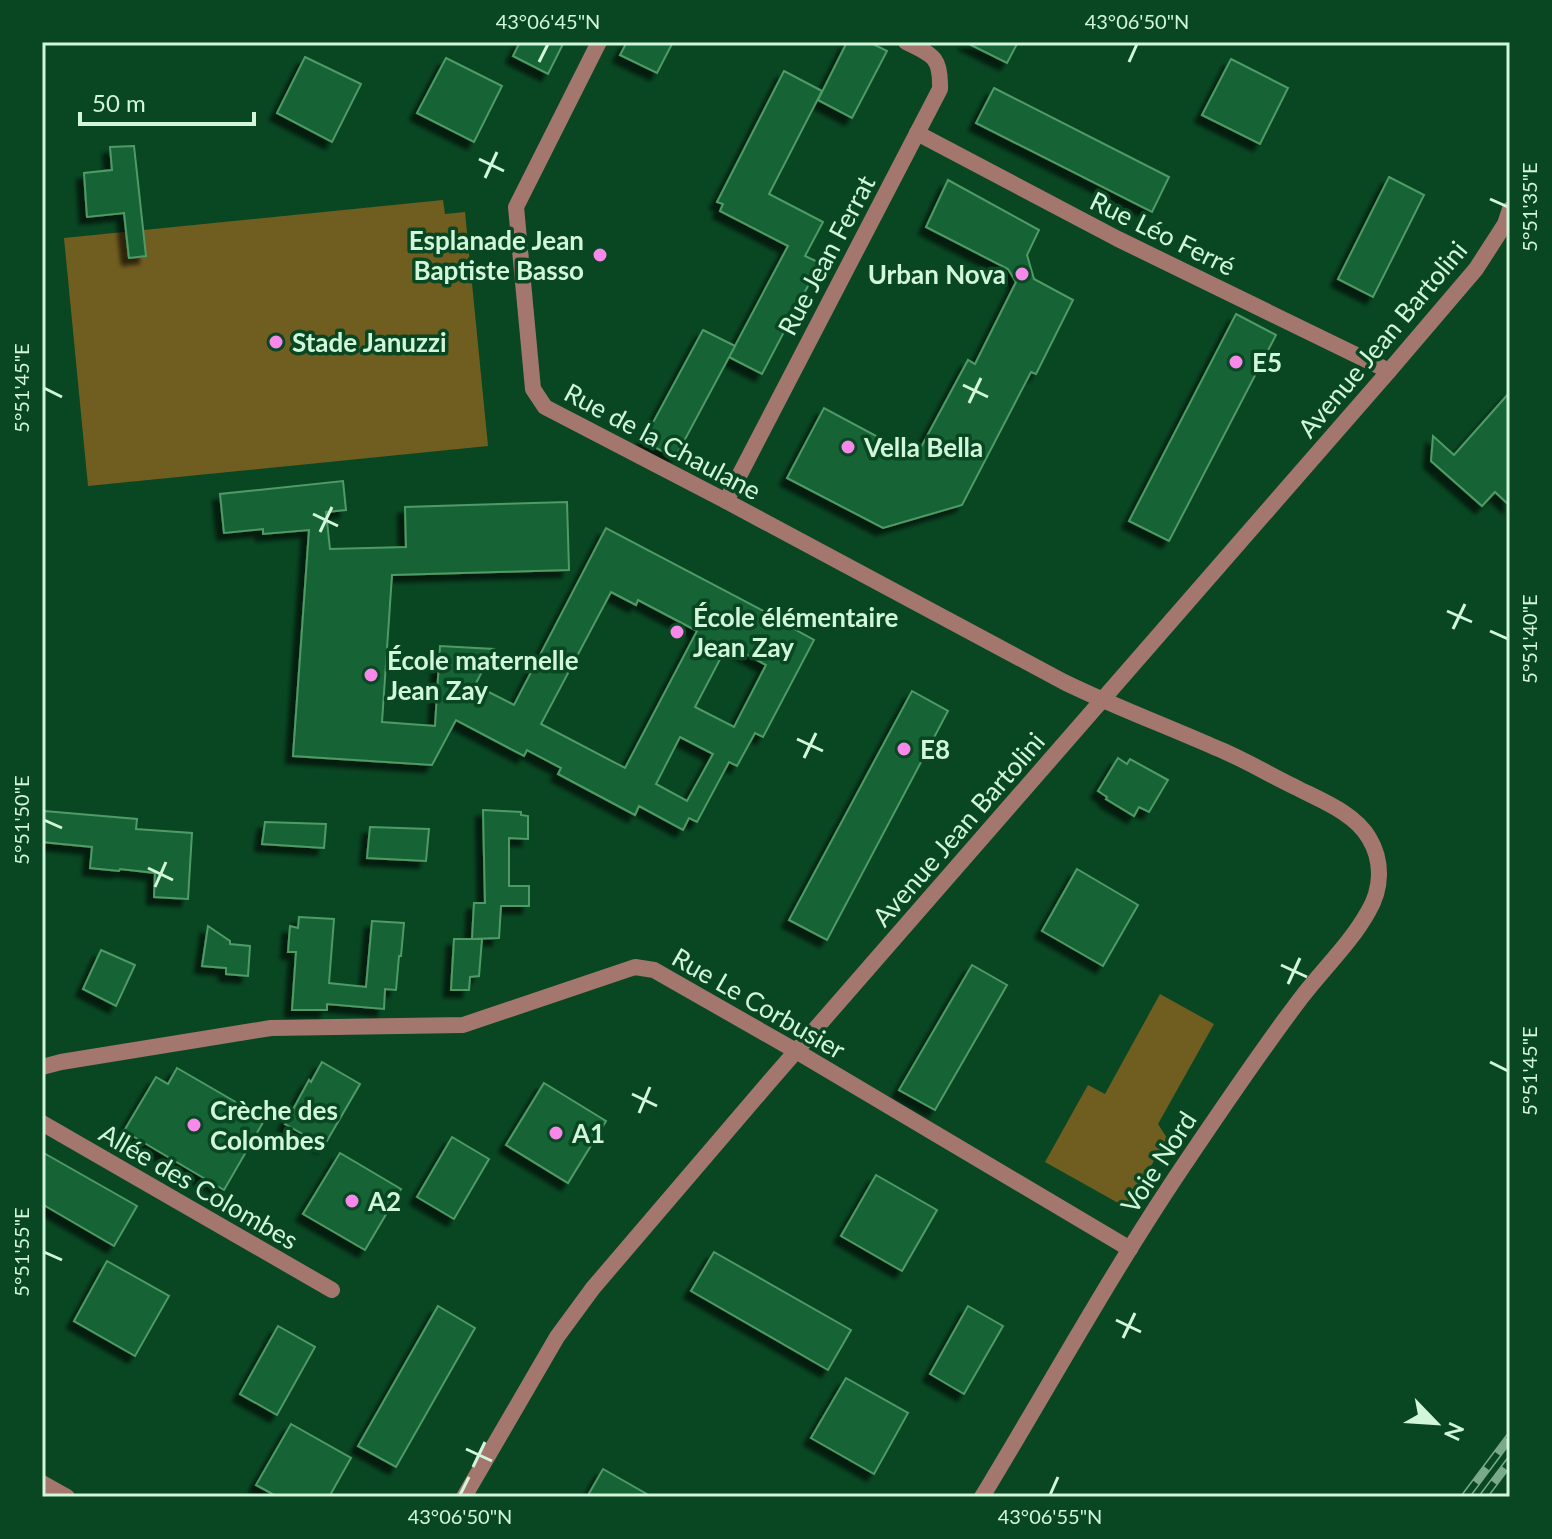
<svg xmlns="http://www.w3.org/2000/svg" width="1552" height="1539" viewBox="0 0 1552 1539" font-family="Lato,sans-serif">
<style>
.green{fill:#705d20}
.building{fill:#126434;stroke:#509a66;stroke-width:2;fill-rule:evenodd;filter:url(#shadow)}
.lines{fill:none;stroke-linecap:round;stroke-linejoin:round}
.street{stroke:#a4776e;stroke-width:16}
.rail-casing{stroke:#7aaa89;stroke-width:9}
.rail{stroke:#094723;stroke-width:6;stroke-dasharray:18;stroke-linecap:butt}
.ticks{fill:none;stroke:#d1f6d9;stroke-width:3}
.poi-dot{fill:#f888ea;stroke:#094723;stroke-width:3}
.labels{text-anchor:middle;dominant-baseline:central;stroke-width:7;stroke-linejoin:round;paint-order:stroke}
.street-label{font-size:26px;fill:#d1f6d9;stroke:#094723}
.poi-label{font-size:26px;font-weight:bold;fill:#d1f6d9;stroke:#094723;text-anchor:start}
.neatline{fill:none;stroke:#d1f6d9;stroke-width:3}
.ticks-label{font-size:20px;text-anchor:middle;fill:#d1f6d9}
</style>
<defs>
<filter id="shadow"><feDropShadow dx="-7" dy="7" stdDeviation="2" flood-color="#0009"/></filter>
</defs>
<rect width="100%" height="100%" fill="#094723"/>
<g class="green">
<path d="M443 200 445 214 465 212 488 446 88 486 64 238Z"/>
<path d="M1160 994 1214 1024 1158 1124 1167 1138 1127 1208 1045 1162 1088 1085 1105 1094Z"/>
</g>
<g class="building">
<path d="M520 42H564L548 74 513 56Z"/>
<path d="M627 42H673L657 73 620 55Z"/>
<path d="M847 42H869L887 51 852 118 818 100Z"/>
<path d="M965 42H1018L1007 63Z"/>
<path d="M305 57 361 84 332 142 277 113Z"/>
<path d="M446 58 502 86 474 142 417 113Z"/>
<path d="M1231 59 1288 88 1260 144 1202 115Z"/>
<path d="M784 71 822 91 769 194 823 222 805 256 820 263 762 374 729 357 788 246 720 211 723 204 717 202Z"/>
<path d="M994 88 1169 177 1152 212 976 123Z"/>
<path d="M134 146 146 256 129 258 124 213 87 217 84 173 112 170 110 147Z"/>
<path d="M1389 177 1424 195 1373 297 1338 279Z"/>
<path d="M948 180 1039 230 1027 255 1034 279 1073 300 1036 374 1031 372 962 505 883 528 787 478 824 408 891 444 895 458 919 451 968 360 975 364 1016 282 1008 269 926 227Z"/>
<path d="M1236 314 1276 335 1169 541 1129 521Z"/>
<path d="M703 330 735 346 675 458 643 441Z"/>
<path d="M1510 392V506L1495 492 1482 506 1431 461 1433 436 1454 455Z"/>
<path d="M343 481 346 510 326 512 330 549 406 547 405 507 567 502 569 570 392 575 382 722 435 726 440 646 494 649 475 685 514 705 606 528 788 624 787 625 814 640 763 737 755 733 737 766 729 762 697 822 689 818 683 830 639 806 635 815 558 774 561 768 527 750 524 756 456 720 432 765 293 756 309 530 263 534V529L224 533 220 494ZM611 592 636 605 638 600 697 631 625 768 541 724ZM728 644 766 665 734 727 695 707ZM680 737 713 754 687 801 656 784Z"/>
<path d="M912 691 948 711 827 940 789 920Z"/>
<path d="M1118 758 1127 764 1130 759 1168 780 1149 812 1139 807 1134 816 1106 799 1107 797 1098 791Z"/>
<path d="M483 810 521 812V815L528 816V839L509 838V886H529V906H501L499 938 472 939 474 903H485Z"/>
<path d="M44 811 137 819 136 829 192 833 188 899 154 897 155 873 120 869 119 871 90 868 92 847 42 842Z"/>
<path d="M265 822 326 824 324 848 262 844Z"/>
<path d="M370 827 429 829 426 861 367 858Z"/>
<path d="M1077 869 1138 905 1103 966 1042 931Z"/>
<path d="M299 917 334 919 329 983 366 987 372 921 404 923 401 956H399L396 990 385 989 384 1009 327 1004V1010H292L296 952H288L290 926 298 928Z"/>
<path d="M208 926 230 941V944L250 946 248 976 226 974V968L202 966Z"/>
<path d="M454 939H482L479 976 470 977 469 990H451Z"/>
<path d="M101 950 135 965 116 1006 83 989Z"/>
<path d="M972 965 1007 985 935 1110 899 1090Z"/>
<path d="M322 1062 360 1084 324 1146 285 1124 309 1080 311 1082Z"/>
<path d="M177 1068 265 1119 224 1190 124 1131 156 1077 168 1084Z"/>
<path d="M544 1083 606 1121 568 1183 506 1145Z"/>
<path d="M452 1137 489 1159 454 1219 417 1197Z"/>
<path d="M42 1152 137 1206 114 1246 42 1204Z"/>
<path d="M340 1153 401 1189 365 1250 303 1214Z"/>
<path d="M876 1175 937 1210 902 1271 841 1236Z"/>
<path d="M714 1252 851 1330 828 1370 691 1291Z"/>
<path d="M107 1261 169 1296 135 1356 74 1321Z"/>
<path d="M438 1306 475 1328 396 1467 358 1446Z"/>
<path d="M968 1306 1003 1326 964 1394 930 1374Z"/>
<path d="M278 1326 315 1347 277 1415 240 1394Z"/>
<path d="M846 1378 908 1413 874 1474 811 1438Z"/>
<path d="M291 1424 351 1458 329 1497H278L256 1485Z"/>
<path d="M603 1469 652 1497H587Z"/>
</g>
<g class="lines">
<g class="street">
<path d="M599 42 516 207 533 389 545 407 726 501 1064 682C1113 706 1164 725 1214 747 1242 758 1268 774 1295 787 1320 800 1355 813 1369 838 1383 861 1382 889 1368 912 1350 944 1323 969 1301 998 1262 1049 1226 1103 1190 1156 1115 1266 1051 1383 982 1497"/>
<path d="M917 133 1118 239 1389 371"/>
<path d="M726 501 940 89C941 57 933 55 906 42"/>
<path d="M42 1067 61 1062 271 1028 463 1025 635 967 654 970 796 1051 1130 1249"/>
<path d="M42 1123 332 1290"/>
<path d="M42 1483 67 1497"/>
<path d="M464 1497 557 1337 593 1288 770 1081 1389 371 1476 269 1505 224 1510 209"/>
</g>
<defs>
<g id="rail">
<path d="M1465 1497 1510 1437"/>
<path d="M1483 1497 1510 1461"/>
</g>
</defs>
<use href="#rail" class="rail-casing"/>
<use href="#rail" class="rail"/>
</g>
<path class="ticks" d="M539 62 548 44M1129 62 1137 44M479 159 504 171M485 178 497 152M1490 199 1508 207M963 385 988 397M44 388 62 397M969 403 981 378M313 514 338 526M320 532 332 507M1447 611 1472 622M1453 629 1465 604M1490 631 1508 639M797 739 823 751M804 758 816 733M44 820 62 828M148 868 173 880M155 887 166 862M1281 965 1307 977M1288 984 1300 958M1490 1062 1508 1071M632 1094 657 1106M639 1113 650 1087M44 1252 62 1260M1116 1320 1141 1332M1123 1338 1135 1313M466 1449 492 1461M473 1467 485 1442M460 1495 469 1477M1050 1495 1058 1477"/>
<g class="poi-dot">
<circle cx="600" cy="255" r="8"/>
<circle cx="1022" cy="274" r="8"/>
<circle cx="276" cy="342" r="8"/>
<circle cx="1236" cy="362" r="8"/>
<circle cx="848" cy="447" r="8"/>
<circle cx="677" cy="632" r="8"/>
<circle cx="371" cy="675" r="8"/>
<circle cx="904" cy="749" r="8"/>
<circle cx="194" cy="1125" r="8"/>
<circle cx="556" cy="1133" r="8"/>
<circle cx="352" cy="1201" r="8"/>
</g>
<g class="labels">
<g class="street-label">
<text transform="translate(1163 233) rotate(26)">Rue Léo Ferré</text>
<text transform="translate(826 255) rotate(-62)">Rue Jean Ferrat</text>
<text transform="translate(1382 339) rotate(-50)">Avenue Jean Bartolini</text>
<text transform="translate(663 441) rotate(28)">Rue de la Chaulane</text>
<text transform="translate(958 829) rotate(-49)">Avenue Jean Bartolini</text>
<text transform="translate(759 1003) rotate(30)">Rue Le Corbusier</text>
<text transform="translate(1158 1162) rotate(-57)">Voie Nord</text>
<text transform="translate(199 1186) rotate(30)">Allée des Colombes</text>
</g>
<g class="poi-label">
<text x="584" y="240" text-anchor="end">Esplanade Jean<tspan x="584" dy="30">Baptiste Basso</tspan></text>
<text x="1006" y="274" text-anchor="end">Urban Nova</text>
<text x="292" y="342">Stade Januzzi</text>
<text x="1252" y="362">E5</text>
<text x="864" y="447">Vella Bella</text>
<text x="693" y="617">École élémentaire<tspan x="693" dy="30">Jean Zay</tspan></text>
<text x="387" y="660">École maternelle<tspan x="387" dy="30">Jean Zay</tspan></text>
<text x="920" y="749">E8</text>
<text x="210" y="1110">Crèche des<tspan x="210" dy="30">Colombes</tspan></text>
<text x="572" y="1133">A1</text>
<text x="368" y="1201">A2</text>
</g>
</g>
<rect width="1552" height="1539" fill="none" stroke="#094723" stroke-width="88"/>
<g transform="translate(1436 1423) rotate(115)" stroke="#094723" stroke-width="6" paint-order="stroke">
<path d="M0-6L14 30L0 20L-14 30Z" fill="#d1f6d9"/>
<text y="-12" font-size="22" font-weight="bold" text-anchor="middle" fill="#d1f6d9">N</text>
</g>
<path d="M80 112v12h174v-12" fill="none" stroke="#d1f6d9" stroke-width="4"/>
<text x="92" y="112" font-size="24" fill="#d1f6d9" stroke="#094723" stroke-width="6" paint-order="stroke">50 m</text>
<rect x="44" y="44" width="1464" height="1451" class="neatline"/>
<g class="ticks-label">
<text x="548" y="29">43°06'45"N</text>
<text x="1137" y="29">43°06'50"N</text>
<text transform="translate(1530 207) rotate(-90)" y="7">5°51'35"E</text>
<text transform="translate(22 388) rotate(-90)" y="7">5°51'45"E</text>
<text transform="translate(1530 639) rotate(-90)" y="7">5°51'40"E</text>
<text transform="translate(22 820) rotate(-90)" y="7">5°51'50"E</text>
<text transform="translate(1530 1071) rotate(-90)" y="7">5°51'45"E</text>
<text transform="translate(22 1252) rotate(-90)" y="7">5°51'55"E</text>
<text x="460" y="1524">43°06'50"N</text>
<text x="1050" y="1524">43°06'55"N</text>
</g>
</svg>
